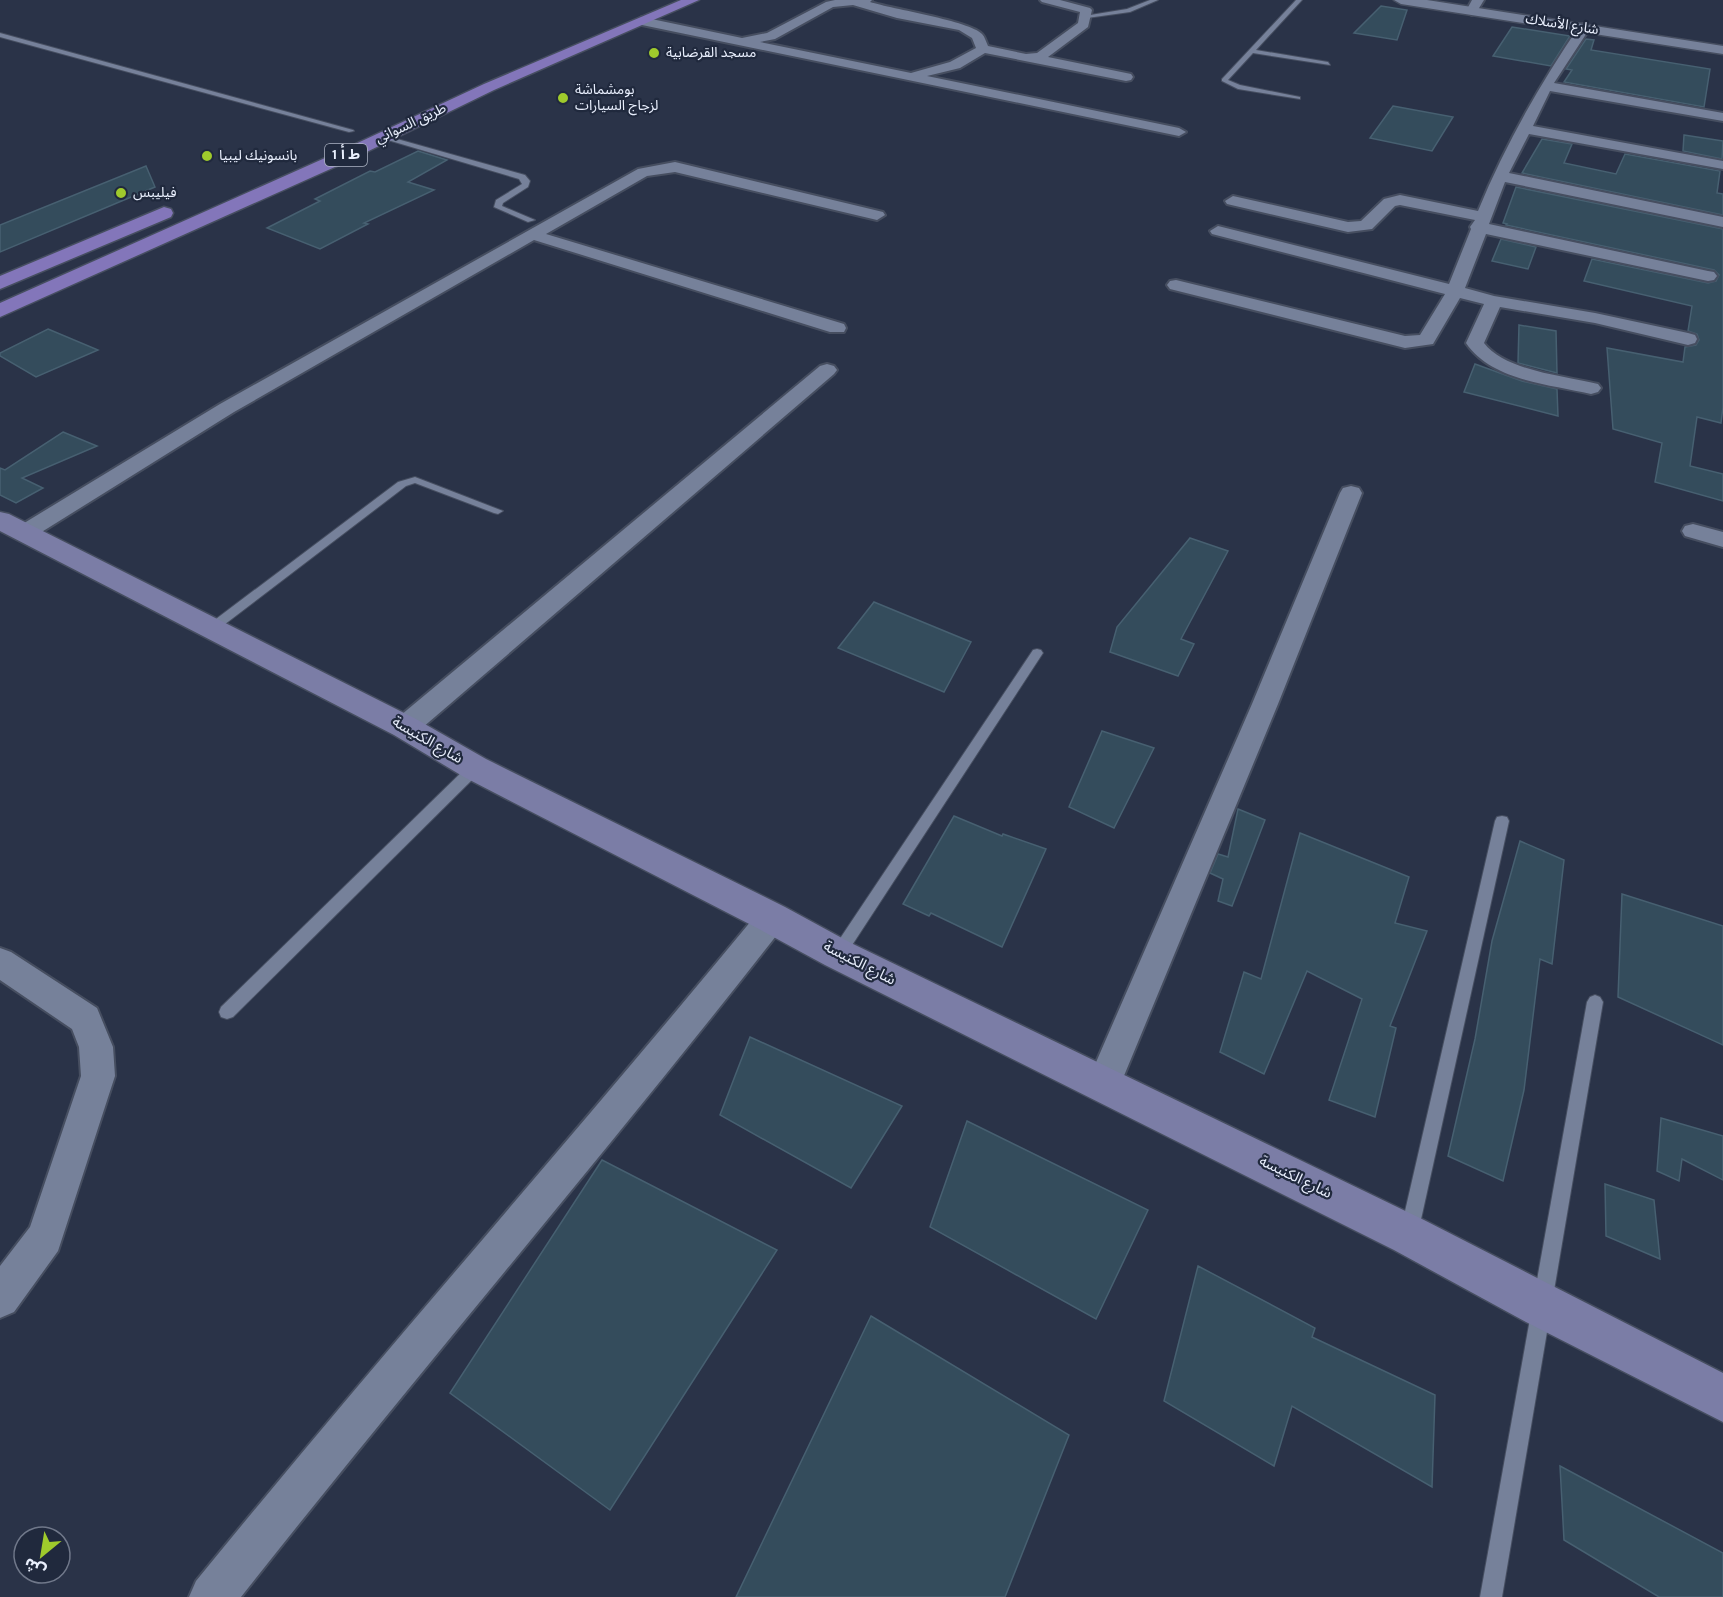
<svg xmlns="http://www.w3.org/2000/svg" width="1723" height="1597" viewBox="0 0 1723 1597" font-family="Overpass,'Noto Sans Arabic',sans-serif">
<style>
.building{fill:#344c5c;stroke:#476071;stroke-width:1.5}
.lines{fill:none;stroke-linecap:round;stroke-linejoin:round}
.service-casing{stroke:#464e60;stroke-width:2}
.minor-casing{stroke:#464e60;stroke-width:4}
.tertiary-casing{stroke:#464e60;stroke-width:3}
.secondary-casing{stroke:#464e60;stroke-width:3}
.trunk-casing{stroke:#464e60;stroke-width:3}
.service{fill:#76819a;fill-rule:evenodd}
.minor{fill:#76819a;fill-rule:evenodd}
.tertiary{fill:#76819a;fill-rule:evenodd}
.secondary{fill:#7b7da6;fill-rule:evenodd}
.trunk{fill:#8376ba;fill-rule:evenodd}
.poi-dot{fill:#9fca2c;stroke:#20293d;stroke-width:2}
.labels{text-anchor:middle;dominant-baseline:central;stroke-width:4.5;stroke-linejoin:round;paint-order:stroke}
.far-street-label{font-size:14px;fill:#e9effd;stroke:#20293d}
.far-poi-label{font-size:14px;fill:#e9effd;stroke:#20293d;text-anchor:start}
.shield{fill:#20293d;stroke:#adb4c3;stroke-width:1.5}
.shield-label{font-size:14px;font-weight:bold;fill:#e9effd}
.street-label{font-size:15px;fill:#e9effd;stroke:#20293d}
</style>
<rect width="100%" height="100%" fill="#2a3348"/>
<g class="building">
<path d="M1381 6 1407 10 1397 40 1354 33Z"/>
<path d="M1512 27 1570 36 1551 66 1493 56Z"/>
<path d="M1586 39 1594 40 1591 50 1710 69 1704 107 1564 82 1572 70 1566 69Z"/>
<path d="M1393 106 1453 117 1432 151 1370 138Z"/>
<path d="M1684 135 1723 141 1722 159 1683 151Z"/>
<path d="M1542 139 1572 144 1564 163 1616 174 1625 154 1720 171 1717 193 1723 194V215L1522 173Z"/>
<path d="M418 151 447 160 408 182 434 190 364 223 368 224 320 249 267 228 320 201 315 199 370 171 375 172Z"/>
<path d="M146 166 155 187 0 252V225Z"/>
<path d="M1516 187 1723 229V407L1721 423 1697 417 1690 466 1723 474V501L1655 482 1662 443 1613 429 1607 348 1683 362 1685 347 1696 345 1699 340 1697 334 1688 331 1692 306 1584 281 1592 259 1708 283 1716 281 1719 275 1714 270 1506 225 1507 224 1503 223Z"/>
<path d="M1501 239 1536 247 1528 269 1492 261Z"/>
<path d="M1519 325 1556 331 1557 373 1518 363Z"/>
<path d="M48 329 98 350 36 377 0 356V353Z"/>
<path d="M1475 364 1522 381 1557 389 1558 416 1464 392Z"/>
<path d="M63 432 97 446 22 478 43 488 16 503 0 495V468L5 470Z"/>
<path d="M1190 538 1228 551 1181 639 1194 644 1178 676 1110 652 1117 627Z"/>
<path d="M874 602 971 642 944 692 838 648Z"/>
<path d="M1102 731 1154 748 1114 828 1069 807Z"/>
<path d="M1238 809 1265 820 1232 906 1218 901 1223 879 1210 873 1218 854 1228 857Z"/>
<path d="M954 816 1002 836 1003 834 1046 849 1002 947 931 913 929 916 903 904Z"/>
<path d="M1300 833 1409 877 1395 923 1427 931 1390 1026 1396 1028 1375 1117 1329 1100 1362 999 1307 971 1264 1074 1220 1052 1244 972 1261 979Z"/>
<path d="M1520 841 1564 860 1552 964 1540 959 1524 1090 1503 1181 1448 1156 1475 1039 1492 941Z"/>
<path d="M1622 894 1723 926V1045L1618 997Z"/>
<path d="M750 1037 902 1106 851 1188 720 1115Z"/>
<path d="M1661 1118 1723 1136V1180L1682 1159 1679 1181 1657 1171Z"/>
<path d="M967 1121 1148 1210 1096 1319 930 1227Z"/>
<path d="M602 1160 777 1250 610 1510 450 1393Z"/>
<path d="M1605 1184 1654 1200 1660 1259 1606 1236Z"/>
<path d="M1198 1266 1315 1328 1312 1337 1435 1395 1432 1487 1292 1406 1274 1466 1164 1401Z"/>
<path d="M871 1316 1069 1435 1005 1597H736Z"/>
<path d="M1560 1466 1723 1553V1597H1659L1564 1540Z"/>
</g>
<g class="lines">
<defs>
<g id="service">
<path d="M1150 0H1158L1130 12 1087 18 1084 16 1127 9Z"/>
<path d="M1296 0H1302L1256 50 1328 62 1330 65 1253 53 1228 80 1240 85 1300 97V99L1238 89 1222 81V79Z"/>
<path d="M0 33 353 130 354 131 349 132 0 37Z"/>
<path d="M383 135 525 175 530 181 528 187 503 203 502 206 535 220 528 222 494 207 496 200 522 184 519 179 381 138Z"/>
<path d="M415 477 503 511 498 514 494 513 415 483 406 486 216 631H208L206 628 208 625 398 482Z"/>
<path d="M1037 649 1041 650 1043 653 1041 656 843 959 838 961 833 959 830 954 833 949 1033 650Z"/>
<path d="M475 763 480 764 482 768 480 772 233 1017 227 1019 221 1017 219 1012 221 1007 470 764Z"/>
<path d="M1502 816 1507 817 1509 821 1418 1233 1415 1239 1409 1242 1403 1239 1400 1233 1495 821 1497 817Z"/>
<path d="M1595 995 1600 997 1603 1002 1502 1597H1480L1587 1002 1590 997Z"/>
</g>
<g id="minor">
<path d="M835 0H872L870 2C892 9 970 21 982 34 985 37 986 42 988 46L1026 54 1037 53 1078 23 1080 12 1042 2 1040 0H1060L1090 8 1092 10 1088 27 1048 57 1131 74 1133 77 1131 80 1126 81 985 53 960 68 927 76 1179 128 1186 132 1179 136 642 25 636 21 642 17 742 38 767 33 826 2ZM853 5 897 18 959 30 972 38 976 48 950 62 911 73 760 42 775 39 833 7Z"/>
<path d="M1472 0H1484L1476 13 1472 15 1466 11Z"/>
<path d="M1584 24 1590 28 1554 83 1723 113V121L1550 91 1533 126 1723 161V169L1529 134 1509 173 1723 217V227L1505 182 1489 224 1708 271 1714 272 1717 276 1714 280 1708 281 1486 234 1465 288 1494 296 1595 313 1688 333 1695 335 1697 339 1695 343 1688 345 1595 323 1500 307 1484 343C1505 371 1565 376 1598 384L1601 388 1598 392 1591 394C1549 384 1492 381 1466 343L1484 304 1460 298 1433 344 1405 348 1170 289 1167 285 1170 281 1176 280 1405 336 1420 335 1445 294 1212 234 1210 231 1218 226 1449 284 1471 229 1470 227 1475 220 1400 205 1395 206 1372 229 1348 232 1227 204 1225 201 1233 196 1348 222 1361 221 1384 199 1400 195 1478 211C1505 145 1540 84 1580 25Z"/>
<path d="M675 162 883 212 885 215 877 220 675 172 647 176 546 234 844 324 846 328 844 332H830L534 240 234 412 32 538 24 540 16 538 13 533 16 528 220 404 638 169Z"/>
<path d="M827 364 834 366 837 370 834 374 415 734 405 737 395 734 392 727 395 720 820 366Z"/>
<path d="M1351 486 1359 488 1362 493 1278 704 1121 1083 1116 1095 1104 1100 1092 1095 1087 1083 1252 704 1340 493 1343 488Z"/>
<path d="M1693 524 1723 532V547L1685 536 1682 531 1685 526Z"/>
<path d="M772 905 783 909 788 918 783 927C606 1154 419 1371 241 1597H189L196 1581C381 1354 575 1135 761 909Z"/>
<path d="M0 948 11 952 97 1008 113 1047 115 1076 58 1251 14 1312 0 1318V1266L30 1227 81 1076 79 1047 72 1029 0 980Z"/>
</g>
<path id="tertiary" d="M1394 0H1427L1723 46V54L1401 4Z"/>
<path id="secondary" d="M0 512 9 514 416 719 486 759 785 907 851 943 1424 1220 1723 1373V1422L1526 1322 1394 1250 825 965 759 929 464 777 394 735 0 531Z"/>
<g id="trunk">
<path d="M681 0H699L494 90 346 162 0 317V303L334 154 484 84Z"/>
<path d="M164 207 171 209 173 213 171 217 0 289V276Z"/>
</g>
</defs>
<use href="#service" class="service-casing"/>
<use href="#minor" class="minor-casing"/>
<use href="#tertiary" class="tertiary-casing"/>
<use href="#secondary" class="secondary-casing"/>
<use href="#trunk" class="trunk-casing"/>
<use href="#service" class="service"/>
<use href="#minor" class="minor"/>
<use href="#tertiary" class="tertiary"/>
<use href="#secondary" class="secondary"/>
<use href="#trunk" class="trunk"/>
</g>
<g class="poi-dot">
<circle cx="654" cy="53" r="6"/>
<circle cx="563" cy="98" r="6"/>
<circle cx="207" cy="156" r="6"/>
<circle cx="121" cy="193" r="6"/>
</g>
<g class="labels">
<g class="far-street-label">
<text transform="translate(1562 25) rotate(9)">شارع الأسلاك</text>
<text transform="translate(411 124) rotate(-25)">طريق السواني</text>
</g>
<g class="far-poi-label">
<text x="666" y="53">مسجد القرضابية</text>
<text x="575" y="90">بومشماشة<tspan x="575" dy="16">لزجاج السيارات</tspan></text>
<text x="219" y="156">بانسونيك ليبيا</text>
<text x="133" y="193">فيليبس</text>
</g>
<rect class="shield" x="325" y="144" width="42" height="22" rx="4.5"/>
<g class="shield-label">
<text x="346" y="155">ط أ 1</text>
</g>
<g class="street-label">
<text transform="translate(427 741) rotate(30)">شارع الكنيسة</text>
<text transform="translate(859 964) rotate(27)">شارع الكنيسة</text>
<text transform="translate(1295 1178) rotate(26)">شارع الكنيسة</text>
</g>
</g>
<g transform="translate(42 1555) rotate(210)"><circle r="28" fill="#20293d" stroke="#70788a" stroke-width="1.5"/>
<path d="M0-4.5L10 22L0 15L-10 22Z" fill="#9fca2c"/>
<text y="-9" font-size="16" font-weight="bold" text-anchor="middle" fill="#e9effd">ش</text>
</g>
</svg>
